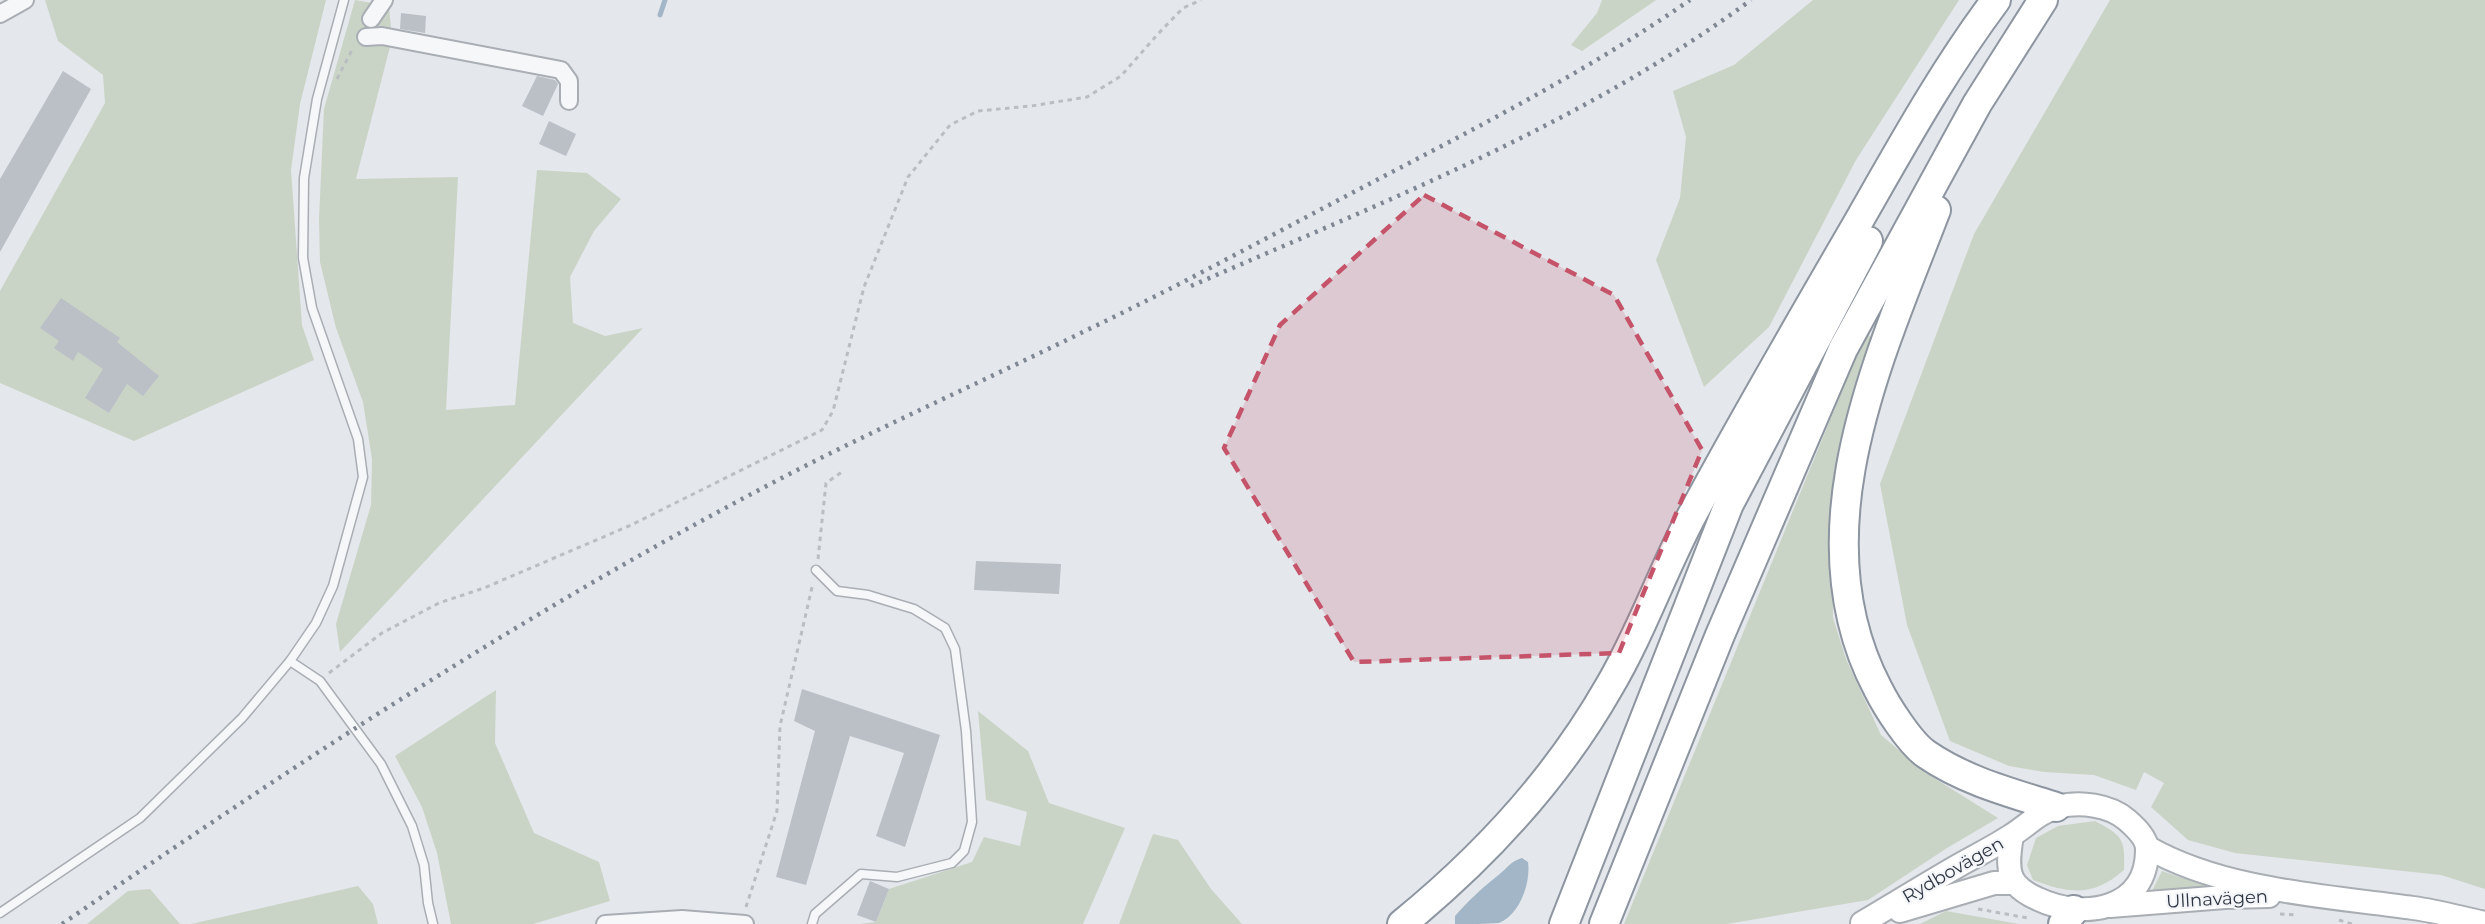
<svg xmlns="http://www.w3.org/2000/svg" width="2485" height="924" viewBox="0 0 2485 924" font-family="Montserrat,sans-serif">
<style>
.green{fill:#cad4c6}
.water{fill:#a2b6c7}
.lines{fill:none;stroke-linecap:round;stroke-linejoin:round}
.stream{stroke:#a2b6c7;stroke-width:5}
.building{fill:#bbc0c7}
.lane-casing{stroke:#a9aeb5;stroke-width:11}
.street-casing{stroke:#a9aeb5;stroke-width:20}
.secondary-casing{stroke:#a9aeb5;stroke-width:26}
.highway-casing{stroke:#8c95a0;stroke-width:32}
.path{stroke:#babdc2;stroke-width:3;stroke-dasharray:4.5 4.5;stroke-linecap:butt}
.lane{stroke:#f6f7f9;stroke-width:8}
.street{stroke:#f6f7f9;stroke-width:16}
.secondary{stroke:#fff;stroke-width:22}
.highway{stroke:#fff;stroke-width:28}
.rail{stroke:#7e8793;stroke-width:4.5;stroke-dasharray:3 6;stroke-linecap:butt}
.marked{fill:#c5546a;fill-opacity:0.2;stroke:#c5546a;stroke-width:4.5;stroke-dasharray:12 8;stroke-linejoin:round}
.labels{text-anchor:middle;dominant-baseline:central;stroke-width:4.5;stroke-linejoin:round;paint-order:stroke}
.street-label{font-size:18px;fill:#2d3542;stroke:#f3f5f8}
</style>
<rect width="100%" height="100%" fill="#e4e7eb"/>
<g class="green">
<path d="M45 0H326L300 104 291 170 302 325 314 360 134 441 0 383V291L105 103 103 75 58 41Z"/>
<path d="M355 0 389 6 392 39 356 179 458 177 446 410 515 405 537 170 587 173 621 199 594 231 570 277 573 323 605 336 643 328 340 652 336 624 371 505 372 459 363 402 336 328 320 262 319 219 324 109Z"/>
<path d="M1602 0H1656L1582 51 1571 45 1597 13Z"/>
<path d="M1813 0H1959L1856 160 1769 327 1704 387 1656 260 1680 198 1686 137 1673 91 1734 65Z"/>
<path d="M2110 0H2485V889L2441 875 2235 853 2188 840 2151 807 2164 783 2144 772 2136 790 2094 775 2044 772 2009 766 1950 741 1907 625 1880 484 1974 234Z"/>
<path d="M1866 332 1872 339 1846 436 1832 536 1833 618 1846 659 1881 735 1926 773 1998 818 1947 848 1868 900 1727 924H1624Z"/>
<path d="M496 690 495 743 534 833 599 862 610 901 533 924H451L437 853 422 807 395 756Z"/>
<path d="M978 711 1028 751 1049 803 1125 828 1083 924H860L876 922 889 889 972 862 984 837 1020 846 1027 812 986 800Z"/>
<path d="M2095 821C2123 836 2125 839 2124 870 2093 897 2070 894 2033 880L2027 865 2036 838 2058 826Z"/>
<path d="M1153 834 1178 840 1211 889 1242 924H1119Z"/>
<path d="M2162 871 2179 877 2208 882 2207 887 2151 893Z"/>
<path d="M358 886 373 904 378 924H191Z"/>
<path d="M150 889 180 924H87L128 891Z"/>
<path d="M1946 911 2019 924H1920Z"/>
</g>
<path class="water" d="M1522 858 1528 862C1531 882 1520 915 1499 923 1487 924 1468 924 1455 924V916C1469 900 1480 890 1496 877 1506 870 1510 861 1522 858Z"/>
<g class="lines">
<path class="stream" d="M660 15 665 0"/>
</g>
<g class="building">
<path d="M401 13 426 16 425 33 400 29Z"/>
<path d="M63 71 91 89 0 252V179Z"/>
<path d="M537 76 555 80 558 84 543 116 522 106Z"/>
<path d="M549 121 576 134 566 156 539 144Z"/>
<path d="M61 298 120 338 117 342 159 376 143 396 127 384 109 413 85 398 103 369 78 352 73 361 54 348 59 341 40 328Z"/>
<path d="M976 561 1061 564 1059 594 974 590Z"/>
<path d="M802 689 940 735 905 847 876 836 904 753 850 736 806 885 776 877 815 731 794 721Z"/>
<path d="M870 881 889 889 876 922 857 915Z"/>
</g>
<g class="lines">
<defs>
<g id="lane">
<path d="M290 661 320 681 381 764 412 826 424 865 428 903 433 924"/>
<path d="M0 913 140 818 242 718 290 661 316 623 333 586 363 477 358 439 312 308 303 258 304 178 317 99 344 0"/>
<path d="M812 924 815 914 861 874 897 877 952 863 964 851 972 822 966 731 955 649 945 628 914 609 868 595 837 591 816 570"/>
</g>
<g id="street">
<path d="M0 14 25 0"/>
<path d="M371 19 384 0"/>
<path d="M366 37 382 36 561 70 569 81V101"/>
<path d="M605 924 682 919 745 924"/>
</g>
<g id="secondary">
<path d="M2147 847C2223 891 2328 896 2413 908 2437 911 2461 918 2485 923"/>
<path d="M2110 906 2225 897 2269 896"/>
<path d="M1900 911 1994 883H2014"/>
<path d="M1862 923C1894 904 1925 885 1956 867 1975 856 1994 847 2012 835 2028 825 2039 812 2058 807 2079 801 2110 805 2127 820 2135 827 2147 838 2147 849 2148 911 2082 920 2038 899 2031 896 2021 890 2016 884 2005 872 2010 849 2012 835"/>
</g>
<g id="highway">
<path d="M1936 210C1879 358 1796 534 1878 689 1887 707 1910 743 1926 754 1965 781 2012 793 2056 807"/>
<path d="M1402 924C1483 858 1557 778 1609 687 1641 633 1662 572 1691 517 1743 420 1798 326 1853 231 1899 151 1940 75 1996 0"/>
<path d="M1564 924 1729 504 1868 241"/>
<path d="M1604 924 1720 635 1843 349 1977 104 2043 0"/>
<path d="M2063 924 2074 910"/>
</g>
</defs>
<use href="#lane" class="lane-casing"/>
<use href="#street" class="street-casing"/>
<use href="#secondary" class="secondary-casing"/>
<use href="#highway" class="highway-casing"/>
<g class="path">
<path d="M337 79 353 48"/>
<path d="M818 559 826 483 842 472"/>
<path d="M329 673 382 633 439 603 484 588 629 526 822 430 833 411 864 287 908 177 950 125 978 111 1031 106 1087 97 1121 76 1157 35 1183 8 1201 0"/>
<path d="M746 907 777 811 780 726 813 583"/>
<path d="M1978 909 2028 918"/>
<path d="M2280 914 2297 915"/>
<path d="M2339 920 2352 924"/>
</g>
<use href="#lane" class="lane"/>
<use href="#street" class="street"/>
<use href="#secondary" class="secondary"/>
<use href="#highway" class="highway"/>
<g class="rail">
<path d="M1191 286C1383 202 1581 125 1751 0"/>
<path d="M62 924C303 759 547 598 807 465 900 418 994 376 1087 330 1183 284 1277 232 1371 183 1480 126 1589 70 1690 0"/>
</g>
</g>
<path class="marked" d="M1424 195 1614 295 1702 450 1619 653 1354 662 1224 448 1280 325Z"/>
<g class="labels">
<g class="street-label">
<text transform="translate(1953 870) rotate(-30)">Rydbovägen</text>
<text transform="translate(2217 899) rotate(-3)">Ullnavägen</text>
</g>
</g>
</svg>
